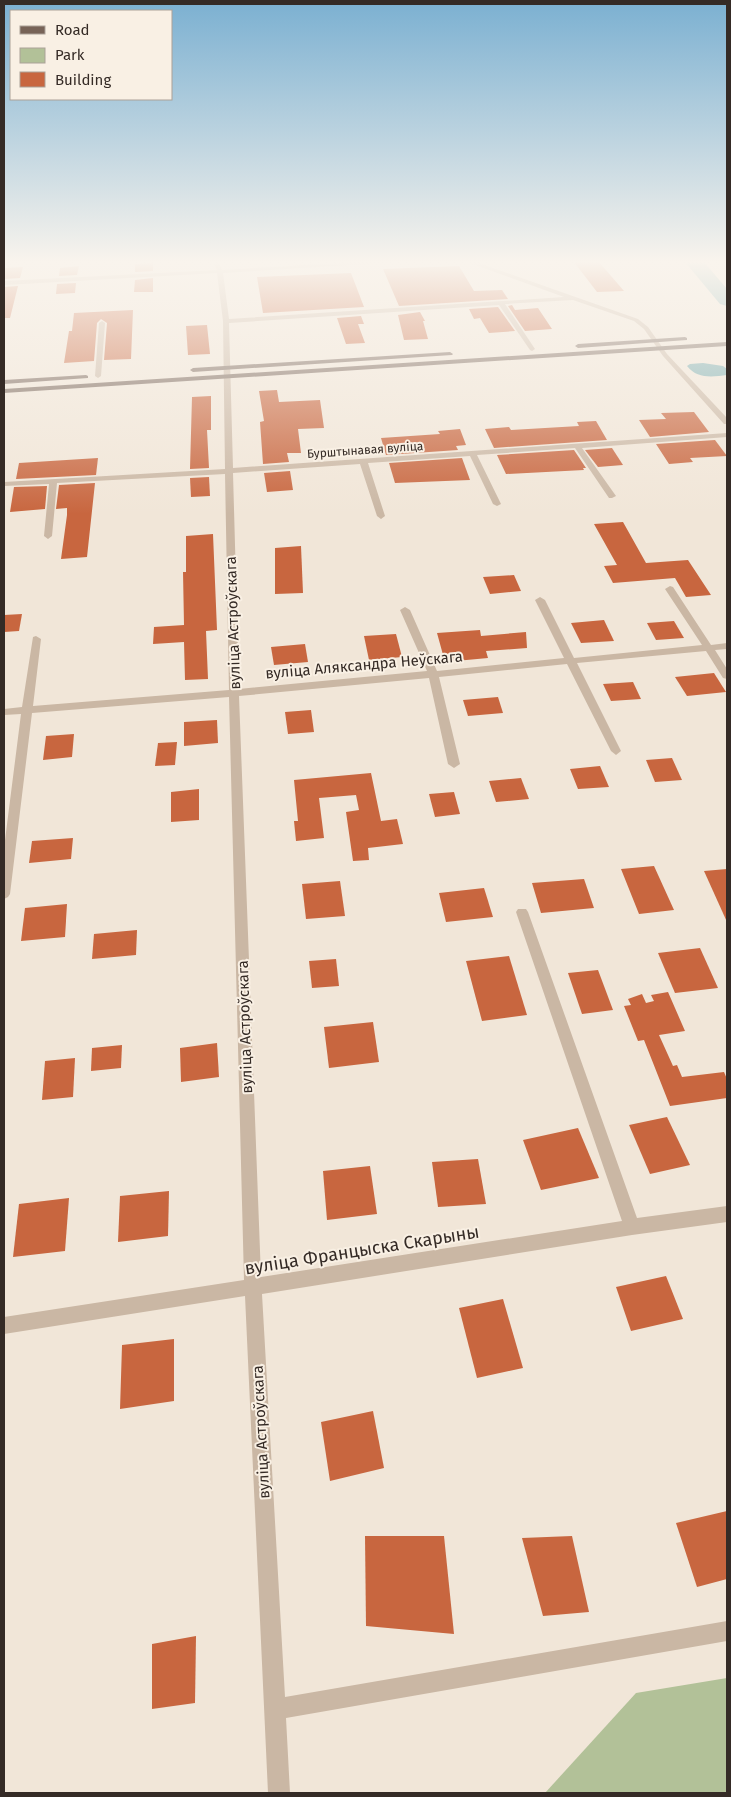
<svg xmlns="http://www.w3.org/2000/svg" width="731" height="1797" viewBox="0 0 731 1797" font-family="'Fira Sans',sans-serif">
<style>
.green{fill:#b2c198}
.water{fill:#77abaf}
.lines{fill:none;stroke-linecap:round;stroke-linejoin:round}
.river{fill:#77abaf;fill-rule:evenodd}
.building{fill:#c8663f}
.minor{fill:#cab7a4;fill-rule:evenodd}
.major{fill:#776357;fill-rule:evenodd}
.labels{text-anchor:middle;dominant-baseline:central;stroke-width:4;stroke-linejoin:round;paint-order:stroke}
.far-street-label{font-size:12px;fill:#352b26;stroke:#f9f0e4}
.street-label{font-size:15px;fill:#352b26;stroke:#f9f0e4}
.near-street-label{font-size:18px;fill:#352b26;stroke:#f9f0e4}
</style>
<rect width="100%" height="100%" fill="#f1e6d8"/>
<path class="green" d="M727 1678V1793H545L636 1693Z"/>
<path class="water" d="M703 363 723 366 727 369V375C712 377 697 379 687 366L690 364Z"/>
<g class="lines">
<path class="river" d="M685 262H704L727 289V306L720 304Z"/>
</g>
<g class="building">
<path d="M574 262H599L624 291 597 292Z"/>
<path d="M153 263V271L135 272V264Z"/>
<path d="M79 266 77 275 59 276 60 268Z"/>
<path d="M459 266 474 291 502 290 508 299 399 306 383 269Z"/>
<path d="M23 267 20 278 4 279V268Z"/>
<path d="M351 273 364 307 263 313 257 277Z"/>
<path d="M153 278V292H134L135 280Z"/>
<path d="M76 283 75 293 56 294 57 284Z"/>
<path d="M18 286 10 318H4V287Z"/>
<path d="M512 305 515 310 538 308 552 329 525 331 508 306Z"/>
<path d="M498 307 515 331 489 333 480 318 474 319 469 309Z"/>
<path d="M133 310 131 359 104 360 107 323 101 319 97 323 94 361 64 363 69 331H72L74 313Z"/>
<path d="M420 312 425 321H423L428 339 404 340 398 315Z"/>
<path d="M361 316 364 324H358L365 343 346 344 337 318Z"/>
<path d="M207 325 210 354 188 355 186 326Z"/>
<path d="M277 390 279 402 320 400 324 428 298 429 301 453H287L289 462 263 464 260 422 264 421 259 391Z"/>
<path d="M211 396V430H207L209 468 190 469 192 397Z"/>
<path d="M694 412 709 432 650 437 639 420 666 419 661 413Z"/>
<path d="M596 421 607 440 494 448 485 429 509 427 511 430 579 426 577 422Z"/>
<path d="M460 429 466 445 456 446 458 450 386 455 381 438 440 434 438 431Z"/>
<path d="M715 440 727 456 690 458 693 462 669 464 656 444Z"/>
<path d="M612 448 623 465 598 467 585 450Z"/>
<path d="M574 450 586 468H583L584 470 506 474 497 455Z"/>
<path d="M98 458 96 475 16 479 19 463Z"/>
<path d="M462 458 470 480 395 483 389 463Z"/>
<path d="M290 471 293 490 267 492 264 473Z"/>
<path d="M209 477 210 496 191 497 190 478Z"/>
<path d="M95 483 87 557 61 559 67 515V508L56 509 59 485Z"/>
<path d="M47 486 45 509 10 512 14 487Z"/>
<path d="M623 522 646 563 688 560 711 595 686 597 675 578 613 583 604 566 617 565 594 524Z"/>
<path d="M213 534 217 630 206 631 208 679 185 680 184 642 153 644 154 627 184 625 183 572H186V536Z"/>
<path d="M301 546 303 593 275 594V548Z"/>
<path d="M514 575 521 591 490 594 483 577Z"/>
<path d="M22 614 19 631 4 632V615Z"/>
<path d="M604 620 614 641 581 643 571 623Z"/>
<path d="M674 621 684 638 656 640 647 623Z"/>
<path d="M480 630 481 636 526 632 527 648 486 651 488 658 445 662 437 633Z"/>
<path d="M396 634 402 657 369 660 364 636Z"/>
<path d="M305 644 308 662 274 665 271 647Z"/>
<path d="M714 673 726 692 687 696 675 677Z"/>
<path d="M633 682 641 699 611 701 603 684Z"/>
<path d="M498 697 503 713 468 716 463 700Z"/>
<path d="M311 710 314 732 288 734 285 712Z"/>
<path d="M217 720 218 743 184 746V722Z"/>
<path d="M74 734 72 757 43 760 46 736Z"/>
<path d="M177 742 175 765 155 766 158 743Z"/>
<path d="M672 758 682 780 655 782 646 760Z"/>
<path d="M600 766 609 787 578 789 570 769Z"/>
<path d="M371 773 381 821 397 819 403 844 368 848 369 860 353 861 346 812 359 810 356 795 319 798 324 838 296 841 294 821H298L294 780Z"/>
<path d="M521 778 529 799 496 802 489 781Z"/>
<path d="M199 789V820L171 822V792Z"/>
<path d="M454 792 460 814 435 817 429 794Z"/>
<path d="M73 838 71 859 29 863 32 841Z"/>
<path d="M654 866 674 910 639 914 621 869Z"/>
<path d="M727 869V922L704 871Z"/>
<path d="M584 879 594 908 541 913 532 883Z"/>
<path d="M340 881 345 916 306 919 302 884Z"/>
<path d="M484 888 493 917 446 922 439 893Z"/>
<path d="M67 904 65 937 21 941 25 908Z"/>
<path d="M137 930 136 955 92 959 94 934Z"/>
<path d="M700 948 718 988 675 993 658 953Z"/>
<path d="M509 956 527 1015 482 1021 466 961Z"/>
<path d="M336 959 339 986 312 988 309 961Z"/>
<path d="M598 970 613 1010 582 1014 568 973Z"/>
<path d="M668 992 685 1031 659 1035 673 1066 677 1065 682 1077 724 1072 727 1079V1098L670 1106 644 1040 638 1041 624 1006 631 1005 628 999 642 994 646 1003 654 1001 651 995Z"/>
<path d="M373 1022 379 1062 329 1068 324 1027Z"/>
<path d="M217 1043 219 1077 181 1082 180 1048Z"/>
<path d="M122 1045 121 1068 91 1071 92 1048Z"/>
<path d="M75 1058 73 1097 42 1100 45 1061Z"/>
<path d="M667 1117 690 1165 650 1174 629 1125Z"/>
<path d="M578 1128 599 1178 541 1190 523 1140Z"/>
<path d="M478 1159 486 1204 438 1207 432 1162Z"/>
<path d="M370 1166 377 1214 327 1220 323 1171Z"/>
<path d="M169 1191 168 1236 118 1242 120 1196Z"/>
<path d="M69 1198 65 1251 13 1257 19 1204Z"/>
<path d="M666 1276 683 1319 631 1331 616 1287Z"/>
<path d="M503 1299 523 1368 477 1378 459 1308Z"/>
<path d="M174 1339V1401L120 1409 122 1345Z"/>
<path d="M373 1411 384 1468 330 1481 321 1422Z"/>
<path d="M727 1511V1579L697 1587 676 1523Z"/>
<path d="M365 1536H444L454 1634 366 1626Z"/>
<path d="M572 1536 589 1612 543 1616 522 1538Z"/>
<path d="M196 1636 195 1703 152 1709V1644Z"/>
</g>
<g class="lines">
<g class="minor">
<path d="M4 262H15L4 265Z"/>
<path d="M213 262H219L222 270 357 262H399L223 273 229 319 564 297 467 262H476L638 319 648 327 667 354 727 418V424H724L663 356 644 329 634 321 573 300 505 304 535 349 532 351 530 350 499 305 229 323 233 468 727 433V437L582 448 616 496 612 498H609L575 448 477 455 501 504 497 506 493 504 470 456 368 463 385 516 381 519 377 516 360 464 233 473 239 689 427 671 400 610 405 607 410 610 437 671 564 658 535 600 540 597 545 600 574 658 702 645 665 589 670 586 673 587 711 645 727 643V649L715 650 727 669V679L723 678 706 651 577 663 621 751 616 755 611 751 567 664 439 677 460 764 454 768 448 764 429 678 239 696 261 1277 622 1221 516 912 518 909H526L528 912 637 1218 727 1206V1222L632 1235 262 1294 285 1697 727 1621V1641L286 1718 290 1793H268L245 1296 4 1334V1317L244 1280 229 697 32 713 10 894 8 897 4 899V848L21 714 4 715V709L22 707 33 637 36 636 41 639 33 706 229 690 225 474 57 483 52 536 48 539 44 536 49 484 4 486V482L225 469 223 321 217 273 4 285V281L217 270Z"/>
<path d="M102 321 105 323 101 376 98 378 95 376 99 323Z"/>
</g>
<g class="major">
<path d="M685 337 687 338V340L578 348 575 346 578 344Z"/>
<path d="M727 342V346L4 393V389Z"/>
<path d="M450 352 453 354 452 355 193 372 190 370 193 368Z"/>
<path d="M86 375 88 376V378L4 384V380Z"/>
</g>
</g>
<linearGradient id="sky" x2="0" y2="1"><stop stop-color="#7bb0d1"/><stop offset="0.51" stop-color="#f9f4ed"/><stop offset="1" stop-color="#f9f4ed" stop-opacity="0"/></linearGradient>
<rect width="731" height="514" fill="url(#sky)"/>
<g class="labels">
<g class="far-street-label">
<text transform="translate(365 450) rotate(-4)">Бурштынавая вуліца</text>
</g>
<g class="street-label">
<text transform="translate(233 623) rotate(-92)">вуліца Астроўскага</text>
<text transform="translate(364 665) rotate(-5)">вуліца Аляксандра Неўскага</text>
<text transform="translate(245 1027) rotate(-92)">вуліца Астроўскага</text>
<text transform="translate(261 1432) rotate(-93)">вуліца Астроўскага</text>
</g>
<g class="near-street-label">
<text transform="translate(362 1250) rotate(-9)">вуліца Францыска Скарыны</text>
</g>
</g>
<rect width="731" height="1797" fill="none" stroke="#352b26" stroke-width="10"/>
<rect x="10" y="10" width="162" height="90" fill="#f9f0e4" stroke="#aba198"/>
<rect x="20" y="26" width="25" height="8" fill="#776357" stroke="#aba198"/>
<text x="55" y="35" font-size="15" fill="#352b26">Road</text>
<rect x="20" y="48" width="25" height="15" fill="#b2c198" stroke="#aba198"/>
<text x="55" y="60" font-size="15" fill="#352b26">Park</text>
<rect x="20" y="72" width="25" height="15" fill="#c8663f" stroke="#aba198"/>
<text x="55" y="85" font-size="15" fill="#352b26">Building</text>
</svg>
